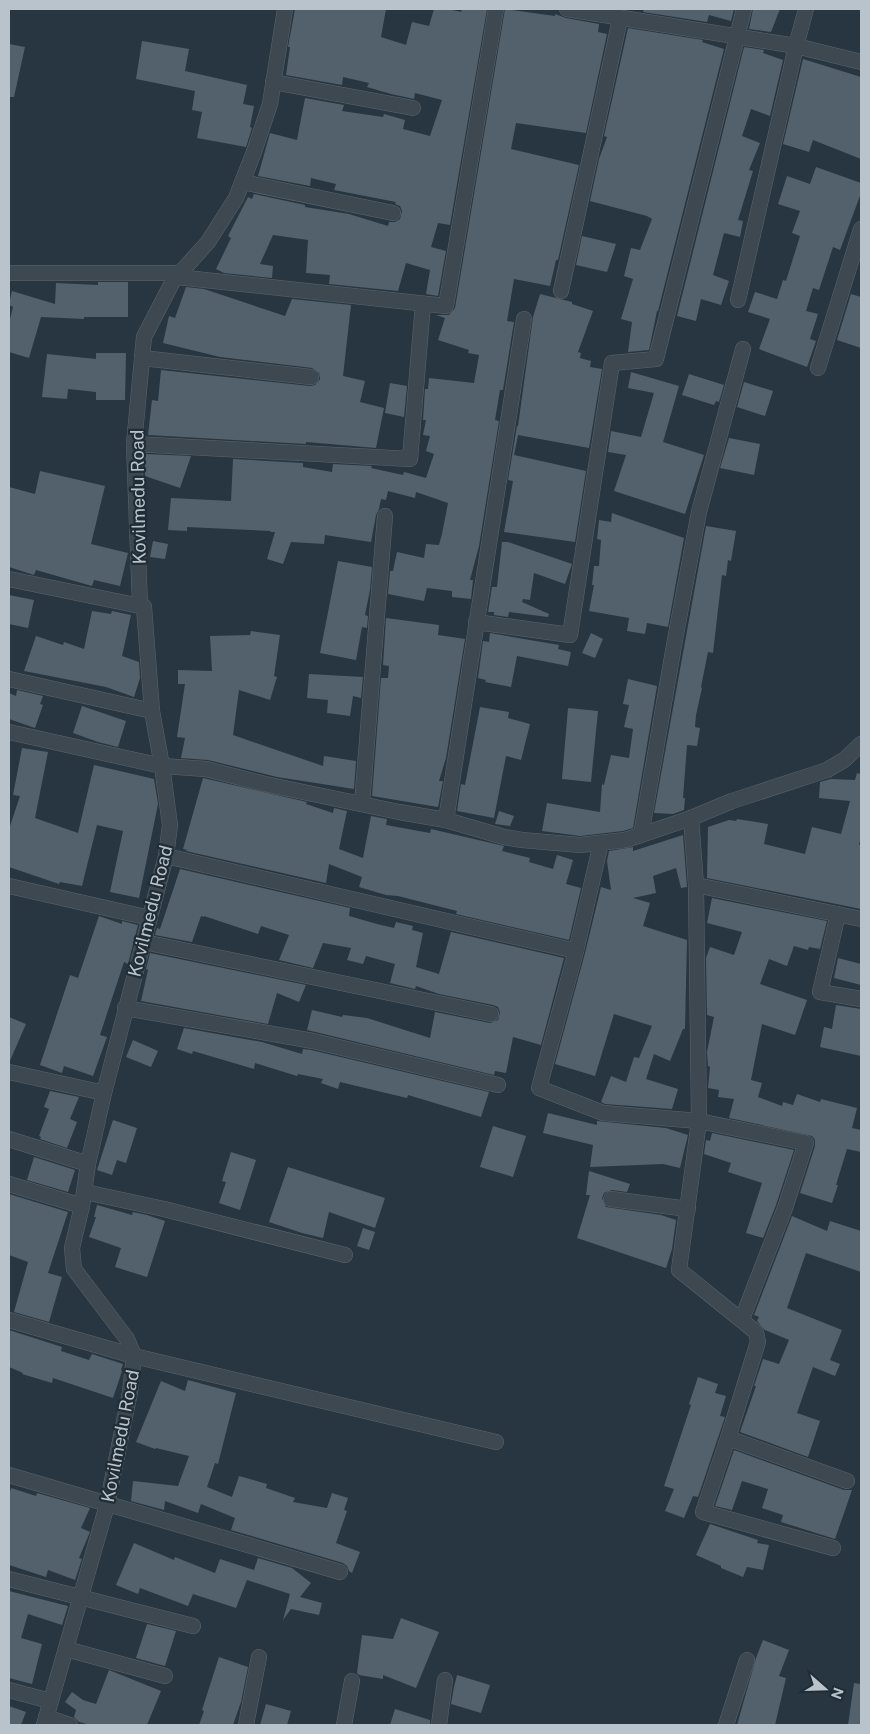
<svg xmlns="http://www.w3.org/2000/svg" width="870" height="1734" viewBox="0 0 870 1734" font-family="'Public Sans',sans-serif">
<style>
.building{fill:#52616b}
.lines{fill:none;stroke-linecap:round;stroke-linejoin:round}
.minor-casing{stroke:#5a666e;stroke-width:16}
.minor{stroke:#3d4851;stroke-width:15}
.labels{text-anchor:middle;dominant-baseline:central;stroke-width:4.5;stroke-linejoin:round;paint-order:stroke}
.street-label{font-size:18px;fill:#b9c3cb;stroke:#212d36}
</style>
<rect width="100%" height="100%" fill="#283641"/>
<g class="building">
<path d="M295 9H386L381 37 406 45 412 22 429 26 434 9H448L461 12 462 9H487L450 225 438 223 431 247 446 251 438 296 426 294 430 270 406 263 398 291 329 284 330 275 306 273 308 240 273 235 260 264 273 266 272 278 224 273 216 269 231 238 228 236 248 197 252 199 254 194 305 205V207L349 214 388 226 389 222H395L400 219 402 211 400 206 395 204 396 202 334 190 336 184 311 178 310 186 258 176 270 133 297 140 305 98 344 105 342 111 383 117 384 114 405 120 403 129 430 136 442 100 415 93 414 99 391 94 367 87 369 83 343 77 342 85 286 75 290 47H288Z"/>
<path d="M505 9 555 16V14L566 18 599 24 598 32 607 34 586 133 516 123 511 149 579 165 558 260H556L550 286 514 279 507 321 514 322 503 390H500L495 420 499 421 479 546 470 580H473L471 599 452 597V591L427 588 424 601 388 594 390 571H393L397 552 424 558 426 544 439 545 442 534 448 503 416 492 415 498 388 491 386 500 381 499 379 509 376 515 371 542 325 535 324 544 291 542 283 564 267 559 275 532H270L271 531 187 527V531L168 530 171 498 231 501 233 459 303 463V467L332 472 333 464 372 466 371 468 403 475 404 472 426 478 434 454 426 451 430 436 423 435 426 420H423L425 389H428L429 378 474 383 479 355 468 353 469 350 438 340 445 318 436 315H449L455 308Z"/>
<path d="M644 9H734L731 21 709 15 707 22 643 12Z"/>
<path d="M753 9H780L771 32 749 29Z"/>
<path d="M628 28 703 40 702 42 724 49 658 311H657L649 350 628 352 632 322 621 319 633 279 624 276 631 248 640 250 652 219 647 216 590 201 599 159 607 137 604 136Z"/>
<path d="M142 41 189 49 185 71 247 85 243 104 254 106 250 127 252 128 246 147 197 138 202 112 192 110 195 91 136 79Z"/>
<path d="M9 44 25 47 14 97H9Z"/>
<path d="M744 47 764 50 763 53 783 60 770 116 751 109 742 136 760 143 749 170 753 171 738 220 743 221 740 237 724 233 713 275 729 281 721 305 701 299 696 321 677 316Z"/>
<path d="M803 59 861 77V159L813 140 809 152 783 144Z"/>
<path d="M816 167 861 183V193L840 250 833 247 819 290 813 288 806 311 818 314 810 339 816 341 807 367 759 349 770 319 748 312 755 292 777 299 783 280 786 281 800 236 792 233 800 211 778 204 787 176 810 184Z"/>
<path d="M582 236 616 244 607 272 576 265Z"/>
<path d="M98 282H128V317H84V319L41 317 29 358 9 352V323L13 307 9 305V303L12 291 55 304 56 283 98 285Z"/>
<path d="M186 287 204 289 285 316 292 299 351 305 343 376 365 381 360 402 384 408 376 448 306 442V444L148 435 152 400 158 401 161 370 310 386 315 385 320 379 319 373 312 368 220 357 163 343 169 316 175 318Z"/>
<path d="M540 294 572 302V304L593 311 578 352 581 353 580 358 591 361 590 367 602 369 589 448 518 435 514 455 586 471 575 542 504 532 513 481 508 480 517 426H518L533 317Z"/>
<path d="M851 294 861 297V348L837 340Z"/>
<path d="M96 353H126L125 400H96V392L68 389 67 399 42 397 47 354 96 359Z"/>
<path d="M631 372 679 386 663 442 704 455 685 514 614 491 626 455 608 452 611 431 641 437 654 393 628 388Z"/>
<path d="M689 374 724 385 719 402 716 401 714 405 682 395Z"/>
<path d="M744 382 773 391 765 416 737 407Z"/>
<path d="M390 383 407 386 404 417 385 413Z"/>
<path d="M729 438 760 444 754 475 720 468Z"/>
<path d="M145 454 191 456 180 488 145 476Z"/>
<path d="M40 471 105 486 91 544 128 553 120 586 94 580 92 586 36 570 34 575 9 567V487L35 494Z"/>
<path d="M612 513 684 538 668 627 647 623 645 634 627 631 629 618 589 611 594 585H592L594 566H599L601 540 597 539 599 520 611 522Z"/>
<path d="M706 526 736 531 731 561 728 560 726 576 722 575 713 653 708 652 701 687 702 688 696 715 695 727 700 728 697 746 687 745 683 798H685L684 810 673 814 654 813Z"/>
<path d="M153 541 168 544 165 559 150 557Z"/>
<path d="M502 542H508L572 564 565 584 534 573 530 600 523 599 522 602 549 614 548 617 509 612 508 617 494 615V612H488L492 587H497Z"/>
<path d="M338 561 372 567 370 590 365 615 368 616 367 628 362 627 356 660 320 653Z"/>
<path d="M9 595 34 600 28 628 9 624Z"/>
<path d="M92 611 111 614 112 611 131 615 122 656 139 662 140 678 134 697 106 687 24 671 36 636 63 645 64 642 84 649Z"/>
<path d="M386 618 439 625 438 635 465 639 446 758 439 781H443L438 807 372 796 381 678H388L389 666 383 665Z"/>
<path d="M251 631 280 635 274 676 277 677 270 700 239 690 233 735 323 766 324 756 356 761 354 789 277 777 208 760 181 758 185 738 177 737 185 684H178V670L212 671 210 636 250 635Z"/>
<path d="M490 633 559 645 558 649 571 652 568 666 517 656 511 687 485 682 486 680 478 678 483 641 489 642Z"/>
<path d="M591 633 603 639 595 658 582 653Z"/>
<path d="M309 674 363 677 361 698 353 696 350 716 327 713 328 700 307 698Z"/>
<path d="M628 679 657 686 633 828 623 831 580 836 542 831 547 803 600 812 602 784 604 785 611 755 629 758 633 729 624 727 629 705 623 704Z"/>
<path d="M17 690 43 696 40 704 43 705 35 728 9 719V693L16 696Z"/>
<path d="M82 706 126 721 118 747 98 742 73 733Z"/>
<path d="M480 707 509 712 508 718 530 724 521 760 506 756 494 818 457 811 461 784 465 785Z"/>
<path d="M568 708 598 711 591 782 562 779Z"/>
<path d="M22 748 48 752 35 818 78 833 94 765 154 779 158 804 139 898 110 892 123 831 97 825 82 886 60 882 59 884 9 867V829L20 796 13 795Z"/>
<path d="M857 773 861 774V835L859 845H861V909L707 878 708 827 729 820 736 821 737 819 768 824 764 844 805 854 812 827 841 834 850 801 819 798 820 782 831 779 855 780Z"/>
<path d="M203 778 307 802 306 804 333 813 334 808 347 811 339 849 363 858 371 816 387 819 386 825 430 833 431 829 504 846 502 851 530 858 529 862 553 869 557 855 573 860 566 884 581 888 569 940 456 914 457 911 398 896 386 895 359 887 362 877 329 864 326 883 186 851 187 850 183 849Z"/>
<path d="M499 811 514 816 510 826 495 824Z"/>
<path d="M683 835 687 887 681 888 676 868 653 876 656 893 633 898 650 903 643 926 687 940 685 1029H683L670 1061 654 1054 646 1079 678 1089 672 1109 605 1104 601 1102 611 1076 626 1082 634 1057 639 1058 652 1026 614 1014 595 1076 555 1064 585 953 601 887 611 890 607 861 609 851 633 847V851Z"/>
<path d="M180 869 350 908 349 916 377 924 394 928 396 922 413 926 412 930 423 933 416 967 439 974 451 932 564 958 541 1045 513 1037 506 1073 495 1071 494 1075 307 1030 312 1010 342 1017 343 1015 367 1018 430 1038 435 1012 490 1023 498 1020 500 1012 498 1007 493 1005 439 994 416 986 415 989 390 983 395 964 366 956 363 964 347 960 351 948 323 943 313 968 279 960 289 935 261 926 258 934 204 916V917L201 916 192 942 155 935 157 928 160 929Z"/>
<path d="M712 898 827 921 820 949 809 947 808 950 794 946 787 966 769 959 760 984 807 1000 795 1035 762 1024 751 1080 762 1083 758 1097 782 1106 783 1102 793 1105 797 1094 820 1102 821 1099 857 1108 852 1128 861 1130V1152L847 1149 836 1185H838L832 1203 800 1193 815 1146V1140L812 1136 729 1118 734 1099 718 1097 719 1090 708 1088 710 1067 708 1066 707 1052 714 1017 707 1015 706 958 710 947 734 955 742 932 707 923Z"/>
<path d="M99 916 122 924V921L138 925 128 964 124 962 100 1035 107 1037 93 1076 64 1066 62 1073 40 1065 70 975 78 978Z"/>
<path d="M150 953 306 985 299 1002 277 993 268 1024 141 1001 148 970 146 969Z"/>
<path d="M838 958 861 964V985L834 978Z"/>
<path d="M836 1005 861 1009V1056L820 1047 824 1027 832 1029Z"/>
<path d="M9 1017 26 1024 9 1063Z"/>
<path d="M184 1028 262 1042 302 1054 303 1049 311 1050 489 1092 481 1117 408 1095 407 1098 340 1082 338 1089 321 1083 323 1079 298 1074 297 1076 255 1063 254 1069 193 1051 192 1054 177 1049Z"/>
<path d="M133 1040 158 1051 151 1067 126 1057Z"/>
<path d="M50 1091 79 1097 70 1119 77 1122 67 1148 40 1139 41 1137 39 1136 49 1109 44 1107Z"/>
<path d="M548 1113 597 1125V1121L666 1128 688 1135 680 1168 663 1164 590 1167 593 1145 543 1133Z"/>
<path d="M113 1120 137 1128 126 1163 117 1160 112 1175 97 1170Z"/>
<path d="M493 1126 526 1136 513 1177 480 1167Z"/>
<path d="M712 1133 794 1150 776 1205 763 1238 746 1233 762 1183 728 1172 731 1163 704 1154 706 1140 710 1141Z"/>
<path d="M231 1152 256 1160 240 1210 219 1203 226 1182 222 1181Z"/>
<path d="M34 1157 75 1170 68 1192 27 1180Z"/>
<path d="M288 1167 385 1198 375 1228 329 1212 323 1238 302 1233 269 1222Z"/>
<path d="M589 1171 630 1184 627 1192 612 1190 604 1193 602 1198 606 1207 661 1215 676 1220 672 1249 666 1268 577 1238 590 1195H586Z"/>
<path d="M9 1194 68 1212 48 1273 62 1277 49 1322 14 1312 28 1262 9 1255Z"/>
<path d="M97 1205 132 1215 133 1212 147 1215 165 1221 147 1277 115 1267 121 1248 89 1237 96 1217H94Z"/>
<path d="M792 1216 827 1231 830 1221 861 1231V1272L806 1253 787 1308 842 1330 830 1360 840 1364 835 1376 813 1367 797 1413 820 1421 808 1457 740 1432 756 1386H754L763 1359 779 1364 789 1340 765 1330 757 1321 759 1317 754 1315Z"/>
<path d="M363 1228 375 1232 369 1250 357 1246Z"/>
<path d="M9 1330 62 1347 61 1351 89 1360 92 1354 123 1364 121 1370 122 1371 113 1398 53 1378 52 1383 22 1374 23 1373 9 1367Z"/>
<path d="M698 1377 718 1384 715 1393 726 1396 720 1416 725 1417 698 1497 693 1496 684 1518 665 1511 674 1489 664 1486 691 1405 689 1404Z"/>
<path d="M188 1380 236 1393 218 1464 215 1463 207 1487 232 1497 239 1476 267 1484 266 1488 295 1498 293 1502 327 1508 332 1493 348 1498 344 1510 347 1511 336 1543 360 1552 352 1573 349 1571 347 1566 343 1563 231 1530 235 1518 201 1504 198 1513 165 1501 164 1510 131 1501 133 1481 178 1486 189 1456 156 1448 155 1449 136 1442 161 1381 185 1391Z"/>
<path d="M734 1450 844 1490H852L835 1539 781 1522 783 1515 762 1508 768 1489 742 1481 732 1510 715 1506Z"/>
<path d="M11 1488 36 1496 37 1493 90 1508 81 1528 90 1532 79 1558 82 1559 75 1580 48 1570 46 1577 9 1565V1496Z"/>
<path d="M710 1524 758 1540 757 1543 769 1545 763 1570 747 1567 743 1577 721 1568V1566L696 1555Z"/>
<path d="M134 1543 174 1560 175 1557 215 1573 220 1559 254 1570 258 1558 292 1568 311 1583 300 1597 322 1603 319 1615 291 1609 283 1620 290 1594 247 1580 236 1608 193 1594 188 1606 140 1588 138 1594 116 1585Z"/>
<path d="M9 1591 68 1606 62 1625 28 1614 21 1638 42 1644 32 1684 9 1678Z"/>
<path d="M401 1618 439 1632 416 1688 383 1675V1679L359 1675 357 1673 362 1635 393 1639Z"/>
<path d="M147 1624 176 1631 165 1666 136 1658Z"/>
<path d="M763 1640 789 1650 779 1676 786 1678 775 1725H737L756 1658Z"/>
<path d="M219 1657 248 1667 241 1702 233 1725H199L204 1711 202 1710Z"/>
<path d="M109 1670 161 1691 147 1725H91L79 1722 74 1717 76 1710 65 1702 72 1692 83 1700 96 1704Z"/>
<path d="M457 1675 490 1685 481 1713 451 1704 454 1687Z"/>
<path d="M854 1683 861 1684V1725H848Z"/>
<path d="M266 1704 291 1711 287 1725H260Z"/>
<path d="M9 1706 26 1712 21 1725H9Z"/>
<path d="M395 1709 430 1720V1725H390Z"/>
</g>
<g class="lines">
<defs>
<g id="minor">
<path d="M567 9 796 46 861 62"/>
<path d="M273 82 413 108"/>
<path d="M242 182 393 213"/>
<path d="M9 273H180"/>
<path d="M177 277 446 306 496 9"/>
<path d="M561 291 620 19"/>
<path d="M738 300 796 46 806 9"/>
<path d="M142 358 311 377"/>
<path d="M818 368 861 229"/>
<path d="M134 444 410 459 423 304"/>
<path d="M9 579 140 606"/>
<path d="M476 622 570 635 612 363 656 359 744 9"/>
<path d="M9 679 152 711"/>
<path d="M9 732 162 766 206 769 265 784 399 812 446 820 504 837 522 840 580 845 625 840 641 835 691 818 732 801 827 770 844 760 861 744"/>
<path d="M362 804 385 516"/>
<path d="M691 818 696 885 699 1121 679 1270 756 1332 758 1342 728 1438 703 1512 833 1548"/>
<path d="M446 820 524 319"/>
<path d="M641 835 676 634 699 512 743 349"/>
<path d="M601 843 576 951 539 1088 603 1113 699 1121 806 1143 785 1208 742 1319"/>
<path d="M166 856 576 951"/>
<path d="M696 885 861 919"/>
<path d="M9 886 150 918"/>
<path d="M838 914 820 992 861 999"/>
<path d="M144 942 491 1014"/>
<path d="M125 1008 313 1041 498 1085"/>
<path d="M9 1072 104 1093"/>
<path d="M9 1139 88 1164"/>
<path d="M9 1184 82 1206"/>
<path d="M85 1192 164 1209 345 1255"/>
<path d="M611 1199 688 1209"/>
<path d="M9 1320 134 1356 496 1442"/>
<path d="M728 1438 847 1481"/>
<path d="M9 1475 340 1572"/>
<path d="M9 1579 193 1626"/>
<path d="M66 1649 165 1676"/>
<path d="M9 1690 50 1701"/>
<path d="M46 1717 70 1725"/>
<path d="M44 1725 107 1505 130 1392 134 1356 127 1339 74 1269 72 1248 82 1206 88 1164 104 1093 166 856 170 825 162 766 152 711 144 607 140 606 134 444 144 337 173 281 208 242 236 198 254 152 270 104 285 9"/>
<path d="M246 1725 259 1657"/>
<path d="M344 1725 352 1681"/>
<path d="M439 1725 445 1680"/>
<path d="M726 1725 747 1660"/>
</g>
</defs>
<use href="#minor" class="minor-casing"/>
<use href="#minor" class="minor"/>
</g>
<g class="labels">
<g class="street-label">
<text transform="translate(138 497) rotate(-91)">Kovilmedu Road</text>
<text transform="translate(150 911) rotate(-76)">Kovilmedu Road</text>
<text transform="translate(120 1436) rotate(-79)">Kovilmedu Road</text>
</g>
</g>
<rect width="870" height="1734" fill="none" stroke="#b9c3cb" stroke-width="20"/>
<g transform="translate(825 1689) rotate(110)" stroke="#212d36" stroke-width="4" paint-order="stroke">
<path d="M0-4L9 19L0 12L-9 19Z" fill="#b9c3cb"/>
<text y="-8" font-size="14" font-weight="bold" text-anchor="middle" fill="#b9c3cb">N</text>
</g>
</svg>
